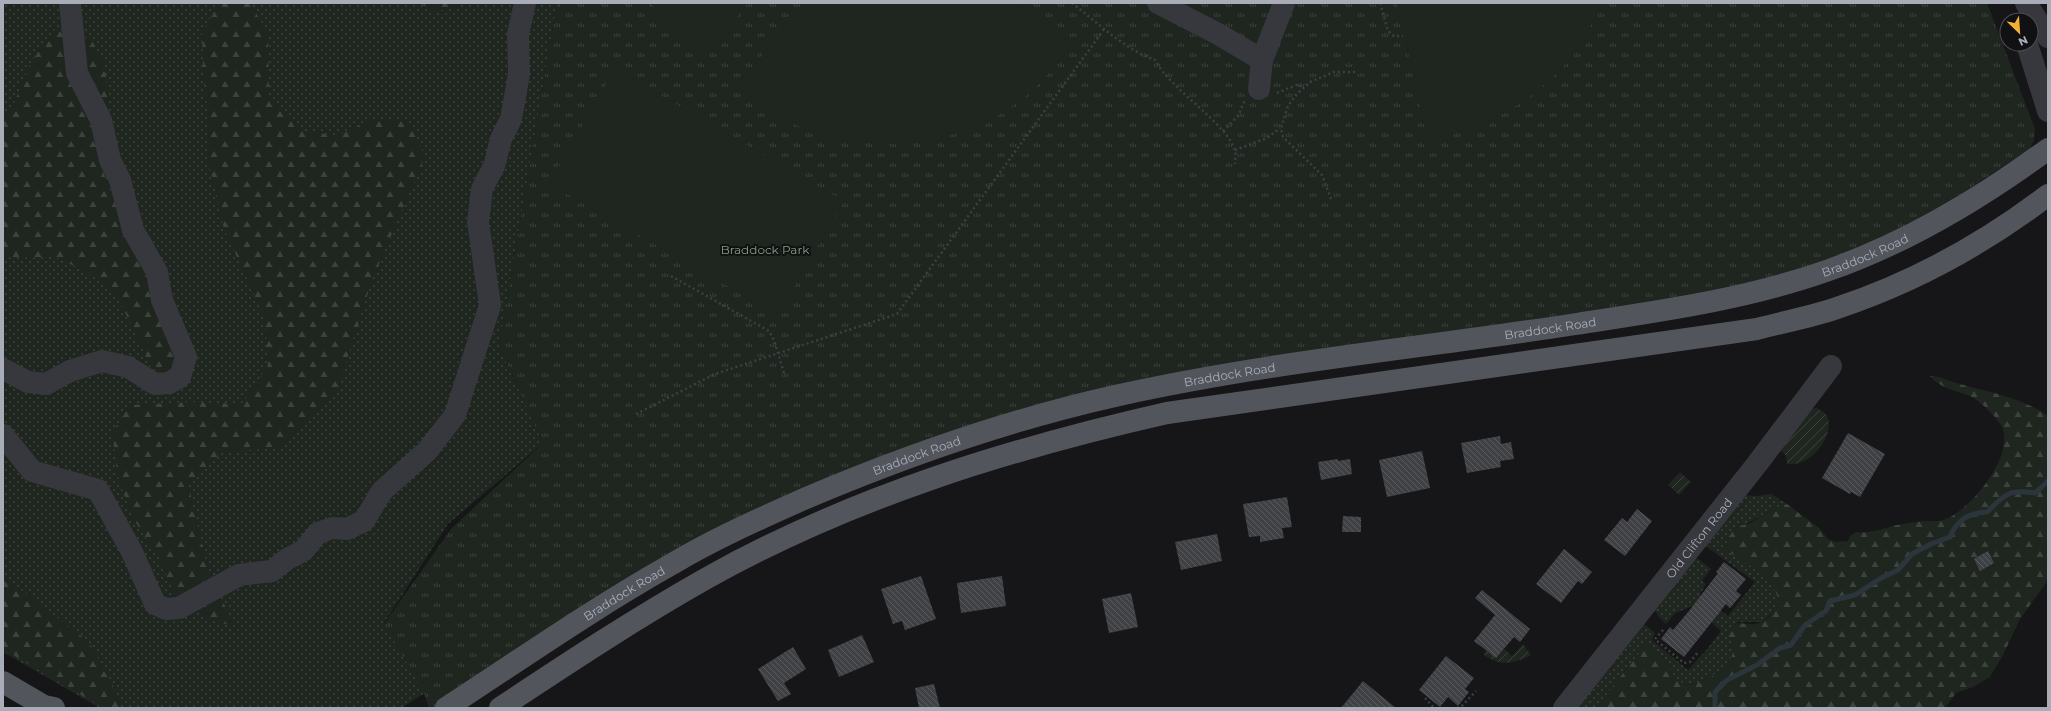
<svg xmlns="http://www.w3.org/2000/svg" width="2051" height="711" viewBox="0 0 2051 711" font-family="Montserrat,sans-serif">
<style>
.grass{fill:url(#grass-dots)}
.forest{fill:url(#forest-firs)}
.park{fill:url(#park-tufts)}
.garden{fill:url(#garden-furrows)}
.pitch{fill:#1e261f}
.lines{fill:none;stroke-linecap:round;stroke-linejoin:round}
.stream{stroke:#2c353c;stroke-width:5}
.building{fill:url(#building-back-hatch)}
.path{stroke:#3d3f44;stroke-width:2.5;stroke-dasharray:2 3;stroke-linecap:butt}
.minor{stroke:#37383d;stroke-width:22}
.major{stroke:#53555c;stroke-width:22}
.labels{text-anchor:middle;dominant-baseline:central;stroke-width:4;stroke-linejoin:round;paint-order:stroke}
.park-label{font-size:12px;fill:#7fa381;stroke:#111113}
.street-label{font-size:12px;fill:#a8adb8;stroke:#111113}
</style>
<defs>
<pattern id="grass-dots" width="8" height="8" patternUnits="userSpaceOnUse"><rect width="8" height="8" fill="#1e261f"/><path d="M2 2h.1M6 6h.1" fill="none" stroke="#3c433d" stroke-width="1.8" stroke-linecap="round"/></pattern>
<pattern id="forest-firs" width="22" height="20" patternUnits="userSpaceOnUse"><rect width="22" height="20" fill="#1e261f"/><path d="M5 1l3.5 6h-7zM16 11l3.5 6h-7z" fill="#3c433d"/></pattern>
<pattern id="park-tufts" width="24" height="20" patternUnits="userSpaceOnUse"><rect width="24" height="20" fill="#1e261f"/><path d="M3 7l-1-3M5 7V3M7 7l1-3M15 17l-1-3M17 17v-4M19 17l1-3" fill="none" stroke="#3c433d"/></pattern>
<pattern id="garden-furrows" width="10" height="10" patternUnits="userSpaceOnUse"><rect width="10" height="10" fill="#1e261f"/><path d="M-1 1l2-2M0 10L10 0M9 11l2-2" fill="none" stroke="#3c433d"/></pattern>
<pattern id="building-back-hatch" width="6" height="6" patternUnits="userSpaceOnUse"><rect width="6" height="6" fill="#404145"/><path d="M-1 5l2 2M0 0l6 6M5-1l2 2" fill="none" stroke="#595a5e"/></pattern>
</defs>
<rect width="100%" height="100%" fill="#161618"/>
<g class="grass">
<path d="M3 3H557L499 346 543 443 448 524 384 623 425 693 401 708H100L3 652Z"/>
<path d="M1771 494 1787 504C1769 510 1754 522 1736 527L1724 549C1746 562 1770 575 1779 600L1772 613 1762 622H1738L1725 633C1728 637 1732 641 1733 646 1737 664 1700 689 1684 684 1674 680 1669 666 1663 658 1658 653 1651 649 1646 645L1596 708H1576L1643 623 1655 633 1652 640 1688 670 1708 648 1721 631 1693 606 1675 613 1666 624 1658 616 1654 608 1693 558 1698 559 1711 569 1702 581 1706 584 1700 594 1728 616 1755 582 1703 544 1743 495 1757 496Z"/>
</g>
<g class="forest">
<path d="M250 3 268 33 269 98 303 132 339 135 372 120 408 119 425 157 372 280 336 395 278 448 223 452 188 484 208 569 234 626 206 619 175 595 158 556 132 517 118 477 112 433 130 405 191 402 242 404 268 365 265 318 224 229 209 165 208 116 203 72 202 32 219 4Z"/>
<path d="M420 3H469L434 12Z"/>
<path d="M55 29 91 39 105 64 110 128 98 158 121 219 156 295 176 359 166 374 151 368 123 308 108 286 83 270 55 257 4 258 3 256V120L11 110 31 62Z"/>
<path d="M1930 376 1939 377C1975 391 2015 393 2048 416V580L2020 619 2003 655 1990 677 1973 687 1956 693 1945 708H1596L1646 644C1651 649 1658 653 1663 658 1669 666 1674 680 1684 684 1700 689 1737 664 1733 646 1732 641 1728 637 1725 633 1738 615 1747 629 1762 622 1771 618 1775 608 1779 600 1770 575 1746 562 1724 549L1728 538 1736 527 1750 523 1775 508 1787 504 1819 528 1828 539 1836 542 1848 541 1850 536 1856 532C1870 534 1884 528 1897 525 1906 523 1916 522 1924 521 1931 521 1940 522 1946 519 1971 509 2015 456 2002 427 1998 418 1979 400 1970 396 1955 390 1941 389 1930 376Z"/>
<path d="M3 576 89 642 109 677 121 704 117 708H103L3 649Z"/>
</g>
<path class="park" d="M557 3H1987L2035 129 2034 140 2030 149 1933 212 1865 245 1732 298 1111 397 753 522 446 708H429L424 693 384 624 451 529 543 443 499 346Z"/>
<g class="garden">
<path d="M1816 408C1820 410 1826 412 1828 418 1834 439 1808 468 1787 464L1786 456 1780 449 1810 409Z"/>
<path d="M1680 472 1691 482 1679 495 1668 485Z"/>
<path d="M1523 644 1531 655C1514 664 1499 667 1483 654L1487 650 1496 658 1504 649 1512 656Z"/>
</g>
<g class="pitch">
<path d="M651 3H748L706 57 668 24Z"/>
<path d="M803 3H1016L1071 45C1057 63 1044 81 1027 95 978 136 910 151 848 140 840 139 831 139 824 136 792 126 763 107 738 86Z"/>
<path d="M1397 3H1601C1571 82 1507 121 1428 140Z"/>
<path d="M615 69 844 201 778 315 549 184Z"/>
</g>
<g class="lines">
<path class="stream" d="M1715 708V692L1727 680 1757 665 1780 648 1791 645 1805 625 1826 611 1830 601 1855 595 1881 578 1898 570 1912 554 1931 544 1950 537C1957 520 1968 513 1987 512 2005 494 2009 489 2035 493L2048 481"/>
</g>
<g class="building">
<path d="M1848 433 1885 454 1860 497 1851 492 1850 494 1822 478Z"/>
<path d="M1500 436 1501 444 1511 442 1514 459 1500 461 1501 467 1467 473 1461 443Z"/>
<path d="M1422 451 1430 488 1387 497 1379 460Z"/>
<path d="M1338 459V461L1350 459 1352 474 1321 480 1318 462Z"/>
<path d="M1287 497 1292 527 1282 528 1284 538 1260 542V536L1249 537 1243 504Z"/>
<path d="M1637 509 1652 521 1625 556 1604 540 1622 518 1627 522Z"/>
<path d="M1343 516 1361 517V532H1342Z"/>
<path d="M1217 534 1222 561 1181 570 1175 542Z"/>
<path d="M1564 549 1592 572 1582 584 1578 581 1561 603 1536 584Z"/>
<path d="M1988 551 1994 563 1980 571 1974 559Z"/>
<path d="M1724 562 1746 579 1736 591 1741 595 1730 608 1726 604 1684 657 1661 639 1670 627 1673 630 1689 611 1718 573 1716 572Z"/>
<path d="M921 576 936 619 905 630 902 621 893 624 881 589Z"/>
<path d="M1002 576 1006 606 961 613 957 583Z"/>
<path d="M1482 590 1530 629 1520 642 1514 637 1496 658 1474 641 1495 615 1475 598Z"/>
<path d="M1131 593 1138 627 1109 633 1102 599Z"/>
<path d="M862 635 874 662 839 677 828 650Z"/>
<path d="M793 647 806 669 784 683 791 694 778 701 758 669Z"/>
<path d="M1446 656 1474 678 1465 689 1469 692 1458 706 1448 697 1440 707 1419 690Z"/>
<path d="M1363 681 1396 708H1341Z"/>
<path d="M934 684 940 708H919L915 688Z"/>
</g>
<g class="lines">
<g class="path">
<path d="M1072 3C1098 23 1124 49 1155 60 1171 90 1228 124 1235 151 1236 155 1235 160 1235 164"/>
<path d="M1380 3 1388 31 1394 36H1403"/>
<path d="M1277 93 1299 84 1303 88"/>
<path d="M1223 131 1238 116 1245 100"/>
<path d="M1235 150 1267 138 1280 128"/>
<path d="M1331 199 1322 175 1283 137 1281 128 1288 106 1295 96 1310 82 1334 72H1357"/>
<path d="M671 276 769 331 774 340 784 373"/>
<path d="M636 414 715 374 897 314 1105 28"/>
<path d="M1663 630 1655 639 1657 641 1684 663 1690 662 1699 651"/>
<path d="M1425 698 1434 708"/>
<path d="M1457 708 1463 705 1476 691"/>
</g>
<g class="minor">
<path d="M1158 3 1220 35 1262 60"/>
<path d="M2026 3 2048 37"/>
<path d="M2027 44 2048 111"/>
<path d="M1259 89 1262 60 1284 3"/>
<path d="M3 369 28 382 46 384 70 371 102 361 128 367 155 384 169 383 180 377 186 357 162 300 157 272 133 230 120 180 110 160 101 120 77 73 70 3"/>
<path d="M3 435 32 471 98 490 132 552 155 604 166 609 179 608 239 575 272 571 287 559 303 551 318 533 332 528 347 529 364 521 382 491 427 451 455 415 490 305 478 222 482 189 494 166 501 139 511 119 519 74 518 34 525 3"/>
<path id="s1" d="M1564 708 1757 464 1831 366"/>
</g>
<g class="major">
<path d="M3 682 44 706 54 708"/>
<path id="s2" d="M446 708C521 659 594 608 672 564 714 539 759 519 804 499 905 456 1008 420 1115 396 1267 362 1422 348 1576 324 1661 311 1748 299 1829 270 1909 242 1980 199 2048 149"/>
<path d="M500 708C568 663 636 618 707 578 850 498 1008 449 1167 413L1757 329C1783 322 1811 317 1837 308 1912 283 1985 243 2048 195"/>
</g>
</g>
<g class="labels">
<g class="park-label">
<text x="765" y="249">Braddock Park</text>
</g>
<g class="street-label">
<text stroke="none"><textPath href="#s2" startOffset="1508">Braddock Road</textPath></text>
<text stroke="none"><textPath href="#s2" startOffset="1184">Braddock Road</textPath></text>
<text stroke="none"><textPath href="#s2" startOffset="860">Braddock Road</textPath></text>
<text stroke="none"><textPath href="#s2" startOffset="536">Braddock Road</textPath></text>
<text stroke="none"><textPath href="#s1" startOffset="217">Old Clifton Road</textPath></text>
<text stroke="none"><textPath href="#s2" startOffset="212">Braddock Road</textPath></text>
</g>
</g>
<rect width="2051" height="711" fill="none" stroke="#a8adb8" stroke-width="8"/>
<g transform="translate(2019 32) rotate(155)"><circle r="19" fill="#111113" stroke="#4d4f55"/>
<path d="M0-3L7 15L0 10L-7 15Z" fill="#f2b134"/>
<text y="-6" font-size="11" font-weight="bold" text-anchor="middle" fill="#a8adb8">N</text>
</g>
</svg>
